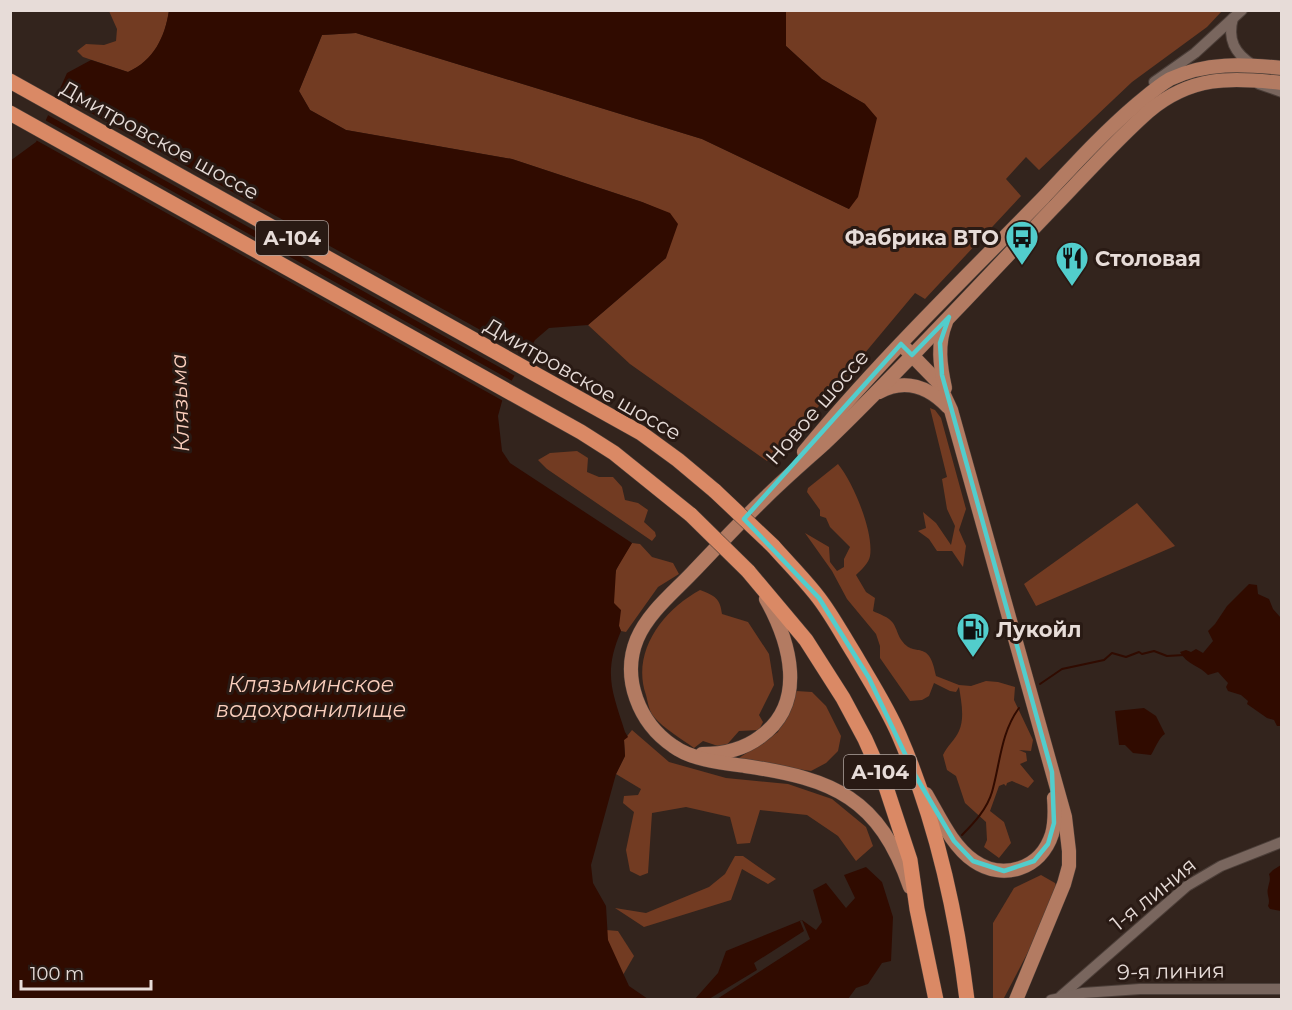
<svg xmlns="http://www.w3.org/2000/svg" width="1292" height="1010" viewBox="0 0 1292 1010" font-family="Montserrat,sans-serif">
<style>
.green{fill:#723b22}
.water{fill:#300b00}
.pier{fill:#33241d}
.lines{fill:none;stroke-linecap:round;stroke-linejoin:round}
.stream{stroke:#300b00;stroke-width:2}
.minor-casing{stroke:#4c3f39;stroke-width:12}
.major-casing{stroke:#4c3f39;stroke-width:15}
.highway-casing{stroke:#4c3f39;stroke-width:16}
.minor{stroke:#79665e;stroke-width:10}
.major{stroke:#b37b62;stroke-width:14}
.highway{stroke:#da8965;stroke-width:15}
.highway-bridge-casing{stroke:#4c3f39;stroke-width:16;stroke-linecap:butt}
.highway-bridge{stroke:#da8965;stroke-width:15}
.marked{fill:none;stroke:#52cdcc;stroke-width:4.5;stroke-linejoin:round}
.labels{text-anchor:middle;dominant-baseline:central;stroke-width:6;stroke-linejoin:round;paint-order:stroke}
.shield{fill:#291a14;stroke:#aea29d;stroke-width:1.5}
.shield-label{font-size:20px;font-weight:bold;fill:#e7dcd8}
.street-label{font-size:21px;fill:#e7dcd8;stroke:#291a14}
.poi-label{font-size:21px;font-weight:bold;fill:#e7dcd8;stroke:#291a14;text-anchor:start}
.water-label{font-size:22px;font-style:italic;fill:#facdbb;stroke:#291a14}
</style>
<rect width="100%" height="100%" fill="#33241d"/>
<g class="green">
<path d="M109 11H169C165 37 154 61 128 72L83 57 77 51 86 44 104 45 116 41 117 29Z"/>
<path d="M786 11H1222L1207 27 1132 82 1039 170 1026 157 1006 179 1021 196 925 299 915 293 834 390 767 461 630 364 588 325 666 258 670 214 642 202 512 159 346 130 310 110 299 91 322 35 356 33 702 139 849 209 865 104 822 79 786 46Z"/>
<path d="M930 408 935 410 941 418 966 509 959 530 966 546 963 567 952 551H937L929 539 918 531 926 528 923 512 936 523 951 545 955 526 947 509 942 479 947 477Z"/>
<path d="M577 451 588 458 587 472 599 477H613L622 487 625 500 638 503 648 510 644 522 655 532 656 536 652 541 547 469 538 460 550 453Z"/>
<path d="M838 464C853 482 874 532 870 556 869 563 861 570 856 575L866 592 875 598 873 611C879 614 889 617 893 623 897 629 898 636 902 641 915 659 929 637 936 676L959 685 971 686 986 681 998 682 1015 687 1014 700 1033 740 1031 751 1019 750 1026 753 1027 761 1020 764 1034 781 1028 788 1012 781 1007 783 1006 786 1004 784 999 786 990 811 1004 822 1011 843 999 858 984 847 987 840 986 822 965 803 956 776 947 770 943 755C947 746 955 740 959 731 965 718 961 700 959 687L956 692 950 691 934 683 929 696 922 700 910 701 880 658V646L876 634 847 599 832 571 805 533 829 547 830 562 837 571 844 567V559L850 547 830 527 826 518 820 516V510L807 492 808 488Z"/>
<path d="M1137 503 1175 546 1036 606 1024 584Z"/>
<path d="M632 543 640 544 652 557 673 563 679 574 658 587 626 632 621 631C614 615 610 584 617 568 621 559 627 551 632 543Z"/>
<path d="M700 590C715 596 720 598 722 614L748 622 769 654 774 685 759 715 763 722 759 730 739 731 724 748 703 741 694 748C682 739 663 728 654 717 649 712 648 702 646 695 631 652 663 610 700 590Z"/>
<path d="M796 691 812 692 826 706 841 736 838 751 826 763 811 771 736 760 778 732Z"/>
<path d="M632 730 669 762 726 778 788 784 832 799 866 827 873 846 856 861 838 836 807 815 760 810 750 843 737 844 730 817 686 807 652 813 648 873 640 876 630 871 626 850 634 812 623 803 624 796 638 795 641 789 616 774 625 756 624 740Z"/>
<path d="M735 856H743L776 879 768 884 742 869 731 900 644 927 615 908 646 913 709 887 725 874Z"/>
<path d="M1041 875 1055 883 1057 888 1037 935 1004 998 993 999V923L1014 888Z"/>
<path d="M606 930 618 931 634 956 623 975 607 959Z"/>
</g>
<g class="water">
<path d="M169 10 786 11V46L822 79 865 104 877 118 858 197 849 209 702 139 356 33 322 35 299 91 310 110 346 130 512 159 642 202 670 213 678 224 666 258 588 325 549 328 535 340 504 394 498 416 502 451 510 463 632 543 616 570 614 603 621 610 619 626 621 631C603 673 612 691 625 732L628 737 624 740 625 756 616 774 591 865 593 883 606 906 608 940 629 986 648 999H11L10 161 36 142 67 73 91 60 128 72C154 60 165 37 169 10Z"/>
<path d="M1249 584 1257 585 1258 594 1269 599 1273 609 1281 618V726H1277L1274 720 1267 718 1247 704 1248 701 1241 695 1228 691 1226 687 1228 683 1218 672 1208 675C1200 666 1186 664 1180 652L1186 650 1191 652 1196 649 1203 653 1213 641 1208 631 1215 624 1227 606Z"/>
<path d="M1144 708 1156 716 1165 734C1159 737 1155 749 1151 755L1133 753 1125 745H1119L1115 711Z"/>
<path d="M1281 865V911L1270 909 1268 906C1271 899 1266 895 1268 888 1269 882 1271 880 1269 874L1273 870Z"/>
<path d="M866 867 882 882 893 917 891 961 882 963 868 984 856 988 848 999 694 1000 718 973 726 951 802 920 816 930 822 922 813 890 826 883 846 908 855 898 844 875Z"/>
</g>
<g class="pier">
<path d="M55 93 529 357 517 377 46 114Z"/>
<path d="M43 119 514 382 505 402 34 139Z"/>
<path d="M802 920 810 939 717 999H709L757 970 754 963 804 931 800 921Z"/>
</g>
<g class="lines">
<g class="stream">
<path d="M1040 684 1062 669 1104 660 1112 653 1126 657 1139 652 1142 654 1154 651 1167 656 1184 655"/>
<path d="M962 835C974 823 987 809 992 792 1000 764 1001 732 1019 708"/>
</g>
<defs>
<g id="minor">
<path d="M1233 18C1227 40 1235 54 1253 65"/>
<path d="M1154 82 1195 53 1242 10"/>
<path d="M1259 84 1282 92"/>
<path d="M1061 996 1187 886 1221 866 1282 842"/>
<path d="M1051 1000 1083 993 1140 989H1282"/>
</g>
<g id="major">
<path d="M901 344 938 382 951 410 1065 817 1069 851V866L1064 884 1016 1000"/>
<path d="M945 388C940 365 937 344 946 322"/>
<path d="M879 392C905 378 929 387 948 407"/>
<path d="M804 452C878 362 962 281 1044 197 1074 165 1104 132 1137 104 1148 95 1158 86 1170 79 1206 62 1243 64 1282 68"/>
<path d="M702 754C722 754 744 749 760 737 808 703 790 642 766 599"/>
<path d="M926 794C939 816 952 846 974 861 1003 881 1041 869 1052 834 1055 823 1055 810 1054 798"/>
<path d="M910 887C879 798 834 779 745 766 722 763 692 760 673 746 639 723 621 678 637 639 648 613 673 593 692 573 716 548 740 522 765 498 784 479 805 461 825 443 904 367 979 285 1055 206 1086 174 1116 140 1149 111 1191 76 1230 77 1282 83"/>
</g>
<g id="highway">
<path d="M10 81 641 433 678 460 715 491"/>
<path d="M10 113 581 432 614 453 691 515"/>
<path d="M773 546C788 563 804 579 818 597 832 615 843 636 855 655 870 681 887 707 899 735 935 818 956 910 967 1000"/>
<path d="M748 571 806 640 843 698 865 739 885 784 910 860 917 909 936 1000"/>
</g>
</defs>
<use href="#minor" class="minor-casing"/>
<use href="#major" class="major-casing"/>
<use href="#highway" class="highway-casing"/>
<use href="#minor" class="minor"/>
<use href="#major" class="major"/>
<use href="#highway" class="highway"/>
<defs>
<g id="highway-bridge">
<path d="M715 491 773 546"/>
<path d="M691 515 748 571"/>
</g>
</defs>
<use href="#highway-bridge" class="highway-bridge-casing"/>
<use href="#highway-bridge" class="highway-bridge"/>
</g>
<path class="marked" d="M949 317 940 343 942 375 1052 772 1054 823 1048 844 1034 861 1004 871 973 861 954 841 915 775 869 678 819 598 744 519 901 344 912 355Z"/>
<defs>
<symbol id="bus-pin" viewBox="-11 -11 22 30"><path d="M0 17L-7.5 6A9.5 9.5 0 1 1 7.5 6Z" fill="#52cdcc" stroke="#291a14"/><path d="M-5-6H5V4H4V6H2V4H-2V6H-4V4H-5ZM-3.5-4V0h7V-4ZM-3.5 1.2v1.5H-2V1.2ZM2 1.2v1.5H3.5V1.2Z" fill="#111"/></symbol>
<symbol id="restaurant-pin" viewBox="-11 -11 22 30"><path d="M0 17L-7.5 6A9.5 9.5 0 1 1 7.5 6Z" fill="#52cdcc" stroke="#291a14"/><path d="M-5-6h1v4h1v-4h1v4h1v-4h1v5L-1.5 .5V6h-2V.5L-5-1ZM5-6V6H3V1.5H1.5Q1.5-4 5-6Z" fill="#111"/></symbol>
<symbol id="fuel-pin" viewBox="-11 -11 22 30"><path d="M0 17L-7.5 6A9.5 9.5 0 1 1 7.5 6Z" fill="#52cdcc" stroke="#291a14"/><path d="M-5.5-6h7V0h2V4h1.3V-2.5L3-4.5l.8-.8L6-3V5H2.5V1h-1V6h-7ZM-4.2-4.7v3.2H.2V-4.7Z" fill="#111"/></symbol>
</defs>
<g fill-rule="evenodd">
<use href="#bus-pin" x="1003" y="218" width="38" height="52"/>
<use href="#restaurant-pin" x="1053" y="239" width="38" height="52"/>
<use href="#fuel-pin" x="954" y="610" width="38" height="52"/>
</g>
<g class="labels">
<g class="shield">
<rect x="256" y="221" width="72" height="34" rx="4.5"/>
<rect x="844" y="755" width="72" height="34" rx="4.5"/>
</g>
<g class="shield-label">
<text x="292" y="238">А-104</text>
<text x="880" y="772">А-104</text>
</g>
<g class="street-label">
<text transform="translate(160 140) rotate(29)">Дмитровское шоссе</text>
<text transform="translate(583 379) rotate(30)">Дмитровское шоссе</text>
<text transform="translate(817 407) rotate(-49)">Новое шоссе</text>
<text transform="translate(1153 894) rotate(-39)">1-я линия</text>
<text transform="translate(1171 971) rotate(-1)">9-я линия</text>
</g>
<g class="poi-label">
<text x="999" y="237" text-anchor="end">Фабрика ВТО</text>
<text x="1095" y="258">Столовая</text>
<text x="996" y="629">Лукойл</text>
</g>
<g class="water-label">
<text transform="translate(180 403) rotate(-92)">Клязьма</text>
<text x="311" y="684">Клязьминское<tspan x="311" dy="25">водохранилище</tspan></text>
</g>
</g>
<rect width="1292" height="1010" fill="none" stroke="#e7dcd8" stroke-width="24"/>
<path d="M21 980v9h130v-9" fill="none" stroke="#e7dcd8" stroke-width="3"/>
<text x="30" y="980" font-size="18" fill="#e7dcd8" stroke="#291a14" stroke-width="4.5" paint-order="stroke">100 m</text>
</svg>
